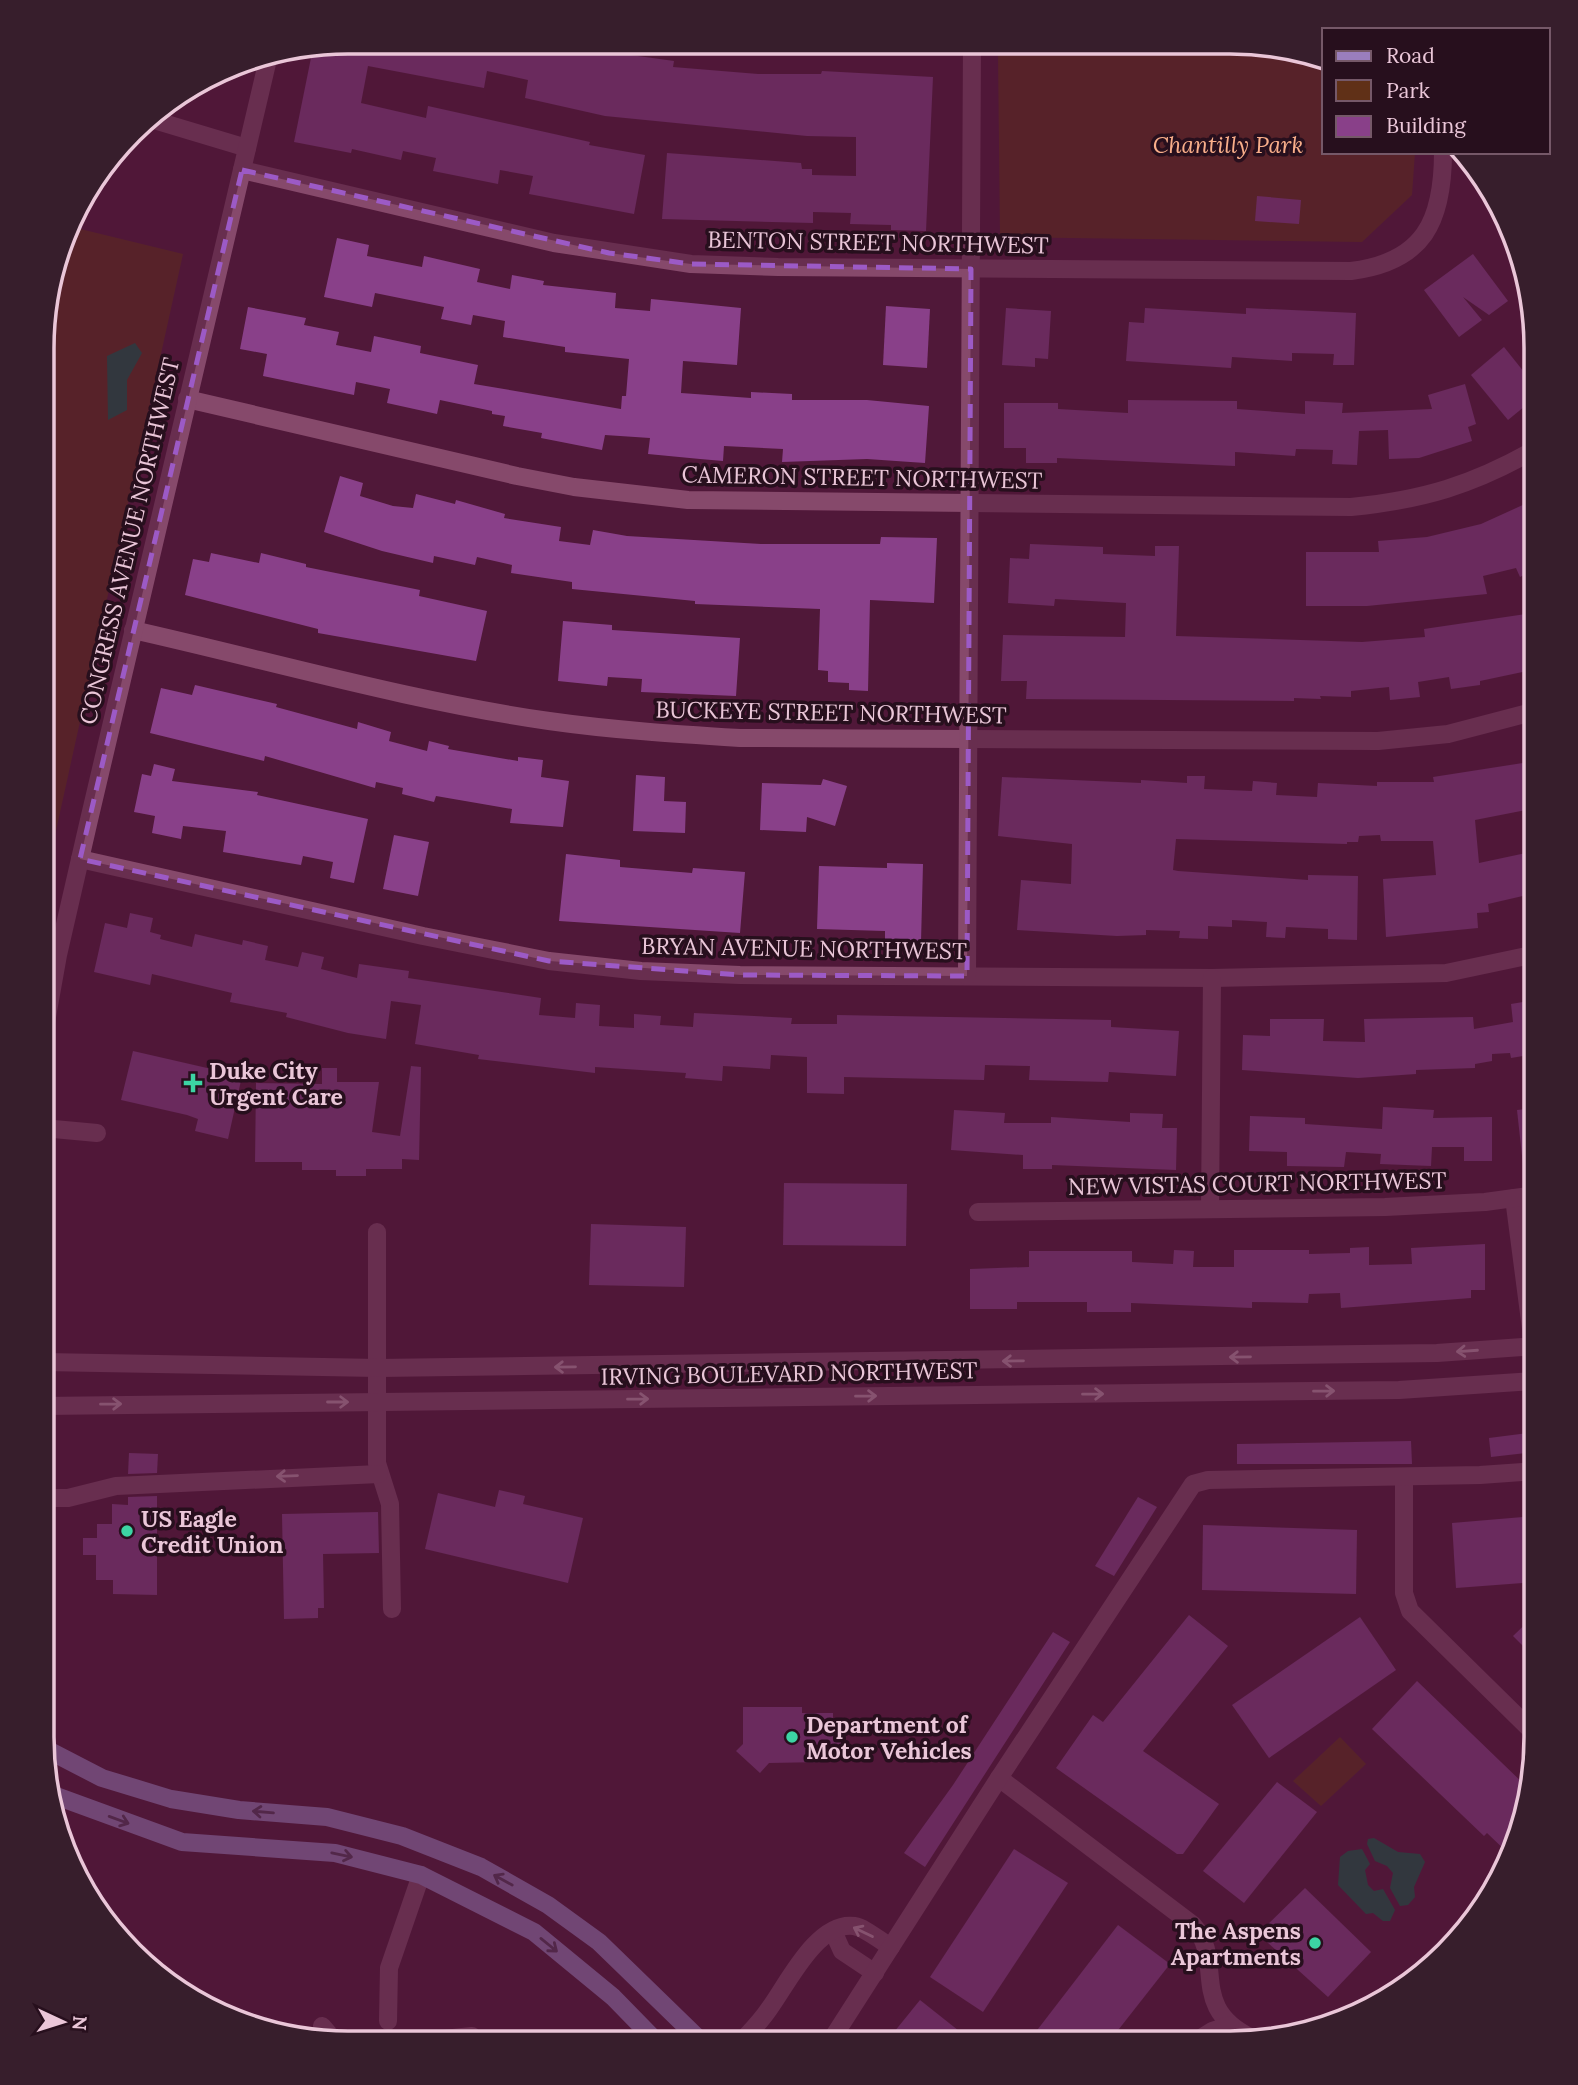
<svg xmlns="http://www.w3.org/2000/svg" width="1578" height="2085" viewBox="0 0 1578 2085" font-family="Lora,serif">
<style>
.green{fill:#603017}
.water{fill:#0e5e46}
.building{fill:#894089}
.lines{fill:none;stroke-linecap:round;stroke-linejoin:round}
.minor{stroke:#86496b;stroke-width:18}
.major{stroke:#9a7ebd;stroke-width:18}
.oneway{stroke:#c79ab2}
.oneway2{stroke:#553b5d}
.marked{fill:none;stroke:#9c5ac6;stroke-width:5;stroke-dasharray:14 9;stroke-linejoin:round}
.poi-dot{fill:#3cd4a4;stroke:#270f1d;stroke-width:2.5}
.labels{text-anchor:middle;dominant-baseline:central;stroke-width:7;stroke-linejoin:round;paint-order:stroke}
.park-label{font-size:23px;font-style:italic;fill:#f9ae8a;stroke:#270f1d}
.street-label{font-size:23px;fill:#eac6d8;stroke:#270f1d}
.poi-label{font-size:23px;font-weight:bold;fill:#eac6d8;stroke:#270f1d;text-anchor:start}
.rim{fill:none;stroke:#eac6d8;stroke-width:3.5}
</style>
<rect width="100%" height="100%" fill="#501839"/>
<g class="green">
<path d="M1284 48 1324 59V152H1415L1412 195 1362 242 1000 237 998 52Z"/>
<path d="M72 227 183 254 44 885 45 308Z"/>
<path d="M1340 1737 1366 1764 1321 1806 1293 1781Z"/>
</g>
<g class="water">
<path d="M135 343 142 353 127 380V410L108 420 107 356Z"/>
<path d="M1374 1838 1398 1852 1420 1854 1425 1862 1414 1887 1415 1897 1408 1905 1400 1906 1390 1888 1393 1873 1387 1866 1375 1861 1367 1844 1368 1839Z"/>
<path d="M1362 1849 1370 1864 1365 1870 1368 1885 1374 1891 1383 1889 1395 1910 1390 1921H1383L1373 1913 1366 1914 1338 1885 1340 1857 1348 1851Z"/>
</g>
<g class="building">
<path d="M348 42 534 43 565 49 566 46 674 61 673 67 758 74H821L822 71 933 77 926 231 891 230V225L850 224 851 213 813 212V223L662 219 667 153 801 163 802 169H812V175L856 176V137L807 136 605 116 525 98 528 80 487 71 484 88 368 66 361 103 426 118 428 106 590 142 589 145 645 155 634 214 529 194 533 176 500 170 498 184 433 171 436 158 403 151 401 160 352 149 351 153 294 142 313 48Z"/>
<path d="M1257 196 1301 200 1299 224 1255 221Z"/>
<path d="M337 238 369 245 367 256 422 267 424 256 480 269 477 282 510 289 512 275 544 281 543 285 616 293 615 308 650 311 651 299 741 308 737 365 683 361 681 393 751 398V392L792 394V400H867L929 406 925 463 867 459 782 462 783 449 724 446 723 461 700 459 648 454 650 438 605 435 602 450 541 438 542 433 503 426 505 416 492 414V411L440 400 437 414 387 403 390 389 356 382 354 395 263 376 267 354 240 349 248 307 306 318 304 325 339 332 336 345 371 352 374 336 421 346 420 353 478 365 474 384 621 409 622 396H626L629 359 565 352V347L503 337 505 321 473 315 471 325 441 319 444 307 375 293 372 307 324 297Z"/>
<path d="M1473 254 1508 301 1489 315 1463 297 1482 320 1459 337 1424 290Z"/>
<path d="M886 306 930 309 927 368 883 365Z"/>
<path d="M1006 308 1051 311 1048 359 1035 358V367L1002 365Z"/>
<path d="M1145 308 1246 314V308L1356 313 1354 365H1333L1334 354 1292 353V361L1232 357 1231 368 1126 361 1129 322 1144 323Z"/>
<path d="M1504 347 1536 387V397L1508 420 1471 375Z"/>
<path d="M1465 384 1476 424 1468 427 1472 441 1419 458 1389 459 1388 430 1359 431 1357 465 1332 464 1333 450 1296 449 1295 456 1235 452V466L1057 458V463H1026V448H1004V403H1058V409L1128 413V400L1237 401V409L1305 414V401L1343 403 1342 413 1432 409 1428 395Z"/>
<path d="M340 476 363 483 360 496 393 506 413 508 416 494 455 504 456 500 505 514 504 518 561 527 559 541 590 545 593 530 627 536 761 544H880L881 537 937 538 934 603 870 600 868 691 849 690V683L828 682V671L818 670 820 609 695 604V601L572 589V582L511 573 512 565 477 557 475 565 434 556 433 563 382 551 324 532Z"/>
<path d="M1536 499V569L1520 577 1516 568 1483 576 1487 594 1367 606H1306V552H1379L1378 541 1427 537 1481 524Z"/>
<path d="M1030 544 1103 547V554L1155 556V546H1179L1176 636 1362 642 1425 637 1424 629 1533 613 1536 669 1480 681V685L1451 689 1449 677 1418 682 1420 697 1390 700 1389 687 1351 691V697L1320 696 1321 699 1294 698V701L1026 699 1027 681H1001L1003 635 1125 637 1126 603 1055 599 1054 606 1008 603 1010 558 1029 559Z"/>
<path d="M211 553 259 563 261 553 306 564V567L420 590 419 596 487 611 476 661 318 633V629L185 595 193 559 209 562Z"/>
<path d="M563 621 612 625V630L740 638 736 696 641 692 642 679 608 677 607 686 558 681Z"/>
<path d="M195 685 277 704 276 707 357 729 358 722 391 732 389 741 427 751 429 741 449 746 448 749 518 761V757L543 760 541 777 569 781 563 827 510 823 512 809 436 796 434 802 402 794 403 788 376 782 375 788 265 756 264 761 150 733 161 688 192 695Z"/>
<path d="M1536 761V808L1475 820 1479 863 1536 851V893L1488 904 1489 912 1477 913 1478 928 1386 937 1383 879 1436 875 1433 841H1381L1380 835 1359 836 1358 842H1347V844L1176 839 1173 870 1178 871 1308 880V875L1358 876 1357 940 1328 939V929L1286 927 1285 938 1266 937 1267 922 1232 920V927L1208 926V939L1179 938 1180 931 1146 930V935L1117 936 1017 930 1021 880 1071 884 1072 844 998 836 1002 777 1141 783V780L1187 783V776H1205L1204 789 1252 791 1253 781 1277 783 1276 795 1317 797 1318 783 1377 786V782H1434L1433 777Z"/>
<path d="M154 764 175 769 172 781 258 792 257 795 368 819 354 883 330 878 333 862 303 856 301 865 223 852 226 831 183 826 181 839 152 833 155 816 134 812 142 774 151 776Z"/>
<path d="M636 775 665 777 664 801 686 802 685 833 633 831Z"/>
<path d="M823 779 847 786 835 826 807 817 806 832 760 830 762 783 821 785Z"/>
<path d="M394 835 429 842 418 896 383 889Z"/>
<path d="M566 854 620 860V867L692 873 693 868 745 872 740 933 559 921Z"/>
<path d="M887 863 923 864 921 942 885 941V931L817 929 819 866 887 868Z"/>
<path d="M130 913 153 918 150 932 161 935 160 939 192 947 195 934 242 945 243 940 268 946 265 960 298 967 302 952 324 957 321 969 357 978 359 964 409 971 408 978 541 998 539 1015 575 1018 576 1003 600 1005 599 1026 634 1028V1014L661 1016 660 1025 693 1027 694 1013 792 1018 791 1024H837V1015L1111 1020V1027L1179 1031 1176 1076 1109 1072 1108 1082 1029 1080 1030 1066 985 1065 984 1080 844 1077V1094L807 1093V1057L771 1055 770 1069 723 1066 722 1081 685 1078 686 1073 595 1067V1073L478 1059 479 1055 415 1044 421 1005 391 1001 386 1039 348 1033 286 1017 287 1013 230 1002 232 993 152 974 150 985 94 972 105 923 127 928Z"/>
<path d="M1529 1001 1536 1054 1511 1058 1510 1053 1492 1054V1061L1475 1064V1068L1416 1070V1074L1358 1078 1242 1070 1243 1035 1270 1036V1019H1324L1323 1041 1365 1042 1364 1019 1473 1017 1474 1029 1513 1022 1511 1004Z"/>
<path d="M133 1051 242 1076 228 1139 195 1131 198 1119 187 1115 121 1100Z"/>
<path d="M411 1066 421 1067 419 1160 402 1159V1169H366V1176H336V1170H302V1162H255L256 1083 322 1084V1068H337V1082H379L372 1132 400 1136Z"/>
<path d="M1383 1107 1434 1110 1433 1118 1492 1117V1161H1464V1147H1432L1431 1166 1380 1164 1381 1154 1346 1152 1344 1167 1287 1166V1152L1249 1151 1250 1116 1305 1118V1124L1382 1129Z"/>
<path d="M1536 1108V1183H1525L1517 1110Z"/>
<path d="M954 1110 1005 1113 1004 1123H1051V1117L1130 1122V1113L1163 1114 1162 1128H1177L1176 1170 1052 1165V1169H1023V1155L951 1150Z"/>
<path d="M784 1183 907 1184 906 1246 783 1245Z"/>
<path d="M591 1224 686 1227 684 1287 589 1285Z"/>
<path d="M1485 1244V1290H1471V1298L1341 1308 1340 1293 1309 1294 1308 1303 1252 1302V1308L1131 1303V1312H1087V1302H1017V1309H970V1269L1029 1267V1251H1132V1262L1173 1264 1174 1250 1194 1251 1193 1267H1234V1250H1309V1254L1350 1253V1248L1369 1247V1265L1412 1264 1411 1248Z"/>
<path d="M1535 1432V1452L1491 1457 1489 1438Z"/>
<path d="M1411 1441 1412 1464H1237V1444Z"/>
<path d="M129 1453 158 1454 157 1473 128 1474Z"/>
<path d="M499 1490 525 1496 523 1504 583 1518 568 1583 425 1549 438 1493 495 1507Z"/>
<path d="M157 1496V1595L113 1594V1580H96V1555H83V1538H97V1524H112V1504L128 1505V1497Z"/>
<path d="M1138 1497 1157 1507 1114 1576 1095 1566Z"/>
<path d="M378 1512 379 1553 323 1554 324 1608H318V1618L284 1619 282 1514Z"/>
<path d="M1535 1516V1582L1456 1588 1452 1523Z"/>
<path d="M1203 1525 1357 1530 1356 1594 1202 1590Z"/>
<path d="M1189 1615 1228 1646 1143 1751 1219 1804 1183 1854H1177L1056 1768 1093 1715 1103 1722Z"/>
<path d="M1535 1615V1658L1513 1636Z"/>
<path d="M1360 1617 1396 1670 1269 1758 1232 1705Z"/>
<path d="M1053 1632 1070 1642 925 1867 904 1853 953 1785Z"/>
<path d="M1417 1681 1528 1788 1520 1836 1510 1855 1487 1833 1484 1836 1372 1729Z"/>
<path d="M743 1707H802V1713H833V1722H842V1743L822 1762 769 1763 760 1773 736 1751 743 1744Z"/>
<path d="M1277 1782 1317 1812 1244 1903 1203 1871Z"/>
<path d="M1014 1849 1068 1883 983 2012 930 1977Z"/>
<path d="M1305 1888 1371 1952 1328 1997 1258 1934Z"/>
<path d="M1118 1925 1170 1964 1108 2043 1028 2042Z"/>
<path d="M920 2000 973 2042H886Z"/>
</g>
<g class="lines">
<g class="minor">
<path d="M147 118 247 148"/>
<path d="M242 170 554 243 691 264 778 267 1351 271C1424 262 1443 221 1443 152"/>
<path d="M187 399 517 476 574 487 688 500 1351 507C1423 500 1473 485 1536 449"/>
<path d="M133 630C271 661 409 701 549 721 612 730 676 734 740 738L1378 741 1448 734 1536 711"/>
<path d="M80 859 423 936 549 961 641 971 740 975 1212 978 1446 973 1536 954"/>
<path d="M967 976 972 44"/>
<path d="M43 1039 58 955 89 820 269 55"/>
<path d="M43 1128 97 1133"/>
<path d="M1514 1198 1536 1367"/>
<path d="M1210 1208 1212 978"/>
<path d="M978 1212 1385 1207 1485 1202 1536 1195"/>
<path d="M377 1232V1463L390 1504 392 1609"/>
<path d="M43 1362 378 1368 1437 1353 1536 1346"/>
<path d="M43 1406 1399 1390 1535 1381"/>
<path d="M1404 1477V1593L1410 1611 1535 1734"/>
<path d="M42 1498H68L116 1486 379 1474"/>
<path d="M999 1778 1193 1925C1226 1961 1187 2007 1252 2038"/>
<path d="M833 1931 842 1951 875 1973"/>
<path d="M388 2021 389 1968 421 1875"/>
<path d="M322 2026 335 2041"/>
<path d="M425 2041 472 2036"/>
<path d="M741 2042C751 2031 761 2021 769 2009 787 1985 817 1921 854 1926 866 1928 880 1941 891 1947"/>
<path d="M830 2042 999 1778 1193 1484 1208 1480 1480 1475 1535 1471"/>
<path d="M1193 2043 1212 2031 1230 2025 1223 2043"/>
</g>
<g class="major">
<path d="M44 1748 102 1778 171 1799 239 1810 327 1817 402 1836 481 1867 548 1905 599 1942 702 2042"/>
<path d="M56 1796 182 1842 335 1853 421 1875 534 1932 613 1997 656 2041"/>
</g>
</g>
<defs><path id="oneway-shaft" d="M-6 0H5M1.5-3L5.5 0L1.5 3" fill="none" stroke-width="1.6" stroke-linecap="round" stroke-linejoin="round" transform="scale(1.75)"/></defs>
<g class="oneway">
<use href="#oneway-shaft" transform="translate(1467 1351) rotate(176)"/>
<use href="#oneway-shaft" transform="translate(1240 1357) rotate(179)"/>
<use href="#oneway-shaft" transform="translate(1013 1361) rotate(179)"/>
<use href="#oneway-shaft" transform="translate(565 1367) rotate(179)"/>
<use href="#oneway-shaft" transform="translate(1324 1391) rotate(-1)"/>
<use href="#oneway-shaft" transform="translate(1093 1394) rotate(-1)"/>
<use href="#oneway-shaft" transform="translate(866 1396) rotate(-1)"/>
<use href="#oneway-shaft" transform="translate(638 1399) rotate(-1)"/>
<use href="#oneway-shaft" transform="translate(338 1402)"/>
<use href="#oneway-shaft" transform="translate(111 1404) rotate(-1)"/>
<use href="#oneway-shaft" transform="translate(287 1476) rotate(178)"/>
<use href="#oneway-shaft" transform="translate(863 1932) rotate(-154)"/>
</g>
<g class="oneway2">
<use href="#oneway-shaft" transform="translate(263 1812) rotate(-175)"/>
<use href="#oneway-shaft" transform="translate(119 1820) rotate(20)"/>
<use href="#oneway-shaft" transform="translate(342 1855) rotate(12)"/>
<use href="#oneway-shaft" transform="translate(503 1880) rotate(-151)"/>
<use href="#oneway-shaft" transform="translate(549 1945) rotate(39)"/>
</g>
<path d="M0 0H1578V2085H0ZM242 170 609 253 691 264 971 269 967 976 740 975 549 961 80 859Z" fill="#501839" fill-opacity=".55" fill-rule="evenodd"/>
<path class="marked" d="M242 170 609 253 691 264 971 269 967 976 740 975 549 961 80 859Z"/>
<g class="poi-dot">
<path d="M189.5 1072.5h7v7h7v7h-7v7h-7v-7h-7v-7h7z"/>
<circle cx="127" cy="1531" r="7"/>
<circle cx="792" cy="1737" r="7"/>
<circle cx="1315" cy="1943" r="7"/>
</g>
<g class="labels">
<g class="park-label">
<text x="1228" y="144">Chantilly Park</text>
</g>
<g class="street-label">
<text transform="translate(878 242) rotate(1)">BENTON STREET NORTHWEST</text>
<text transform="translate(862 477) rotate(1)">CAMERON STREET NORTHWEST</text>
<text transform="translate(129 541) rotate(-77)">CONGRESS AVENUE NORTHWEST</text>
<text transform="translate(831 712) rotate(1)">BUCKEYE STREET NORTHWEST</text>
<text transform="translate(804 948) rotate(1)">BRYAN AVENUE NORTHWEST</text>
<text transform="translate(1257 1183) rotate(-1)">NEW VISTAS COURT NORTHWEST</text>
<text transform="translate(789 1373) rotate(-1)">IRVING BOULEVARD NORTHWEST</text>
</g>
<g class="poi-label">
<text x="209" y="1070">Duke City<tspan x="209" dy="26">Urgent Care</tspan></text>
<text x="141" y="1518">US Eagle<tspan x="141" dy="26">Credit Union</tspan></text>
<text x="806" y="1724">Department of<tspan x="806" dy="26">Motor Vehicles</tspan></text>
<text x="1301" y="1930" text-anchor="end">The Aspens<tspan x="1301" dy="26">Apartments</tspan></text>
</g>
</g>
<path d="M0 0H1578V2085H0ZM348 54H1230A294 294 0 0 1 1524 348V1737A294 294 0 0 1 1230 2031H348A294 294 0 0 1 54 1737V348A294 294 0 0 1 348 54Z" fill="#371e2c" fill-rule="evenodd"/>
<path class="rim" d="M348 54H1230A294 294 0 0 1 1524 348V1737A294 294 0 0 1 1230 2031H348A294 294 0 0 1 54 1737V348A294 294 0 0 1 348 54Z"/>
<rect x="1322" y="28" width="228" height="126" fill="#270f1d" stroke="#755868" stroke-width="2"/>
<rect x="1336" y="51" width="35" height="10" fill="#9a7ebd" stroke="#755868" stroke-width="2"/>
<text x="1386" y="63" font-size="21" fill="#eac6d8">Road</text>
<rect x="1336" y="80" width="35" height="21" fill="#603017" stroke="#755868" stroke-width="2"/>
<text x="1386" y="98" font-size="21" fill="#eac6d8">Park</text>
<rect x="1336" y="116" width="35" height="21" fill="#894089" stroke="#755868" stroke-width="2"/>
<text x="1386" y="133" font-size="21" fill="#eac6d8">Building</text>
<g transform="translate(63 2022) rotate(94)" stroke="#270f1d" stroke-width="5" paint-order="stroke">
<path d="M0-5L12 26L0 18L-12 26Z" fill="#eac6d8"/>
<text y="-10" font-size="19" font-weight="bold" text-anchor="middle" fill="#eac6d8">N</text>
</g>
</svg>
